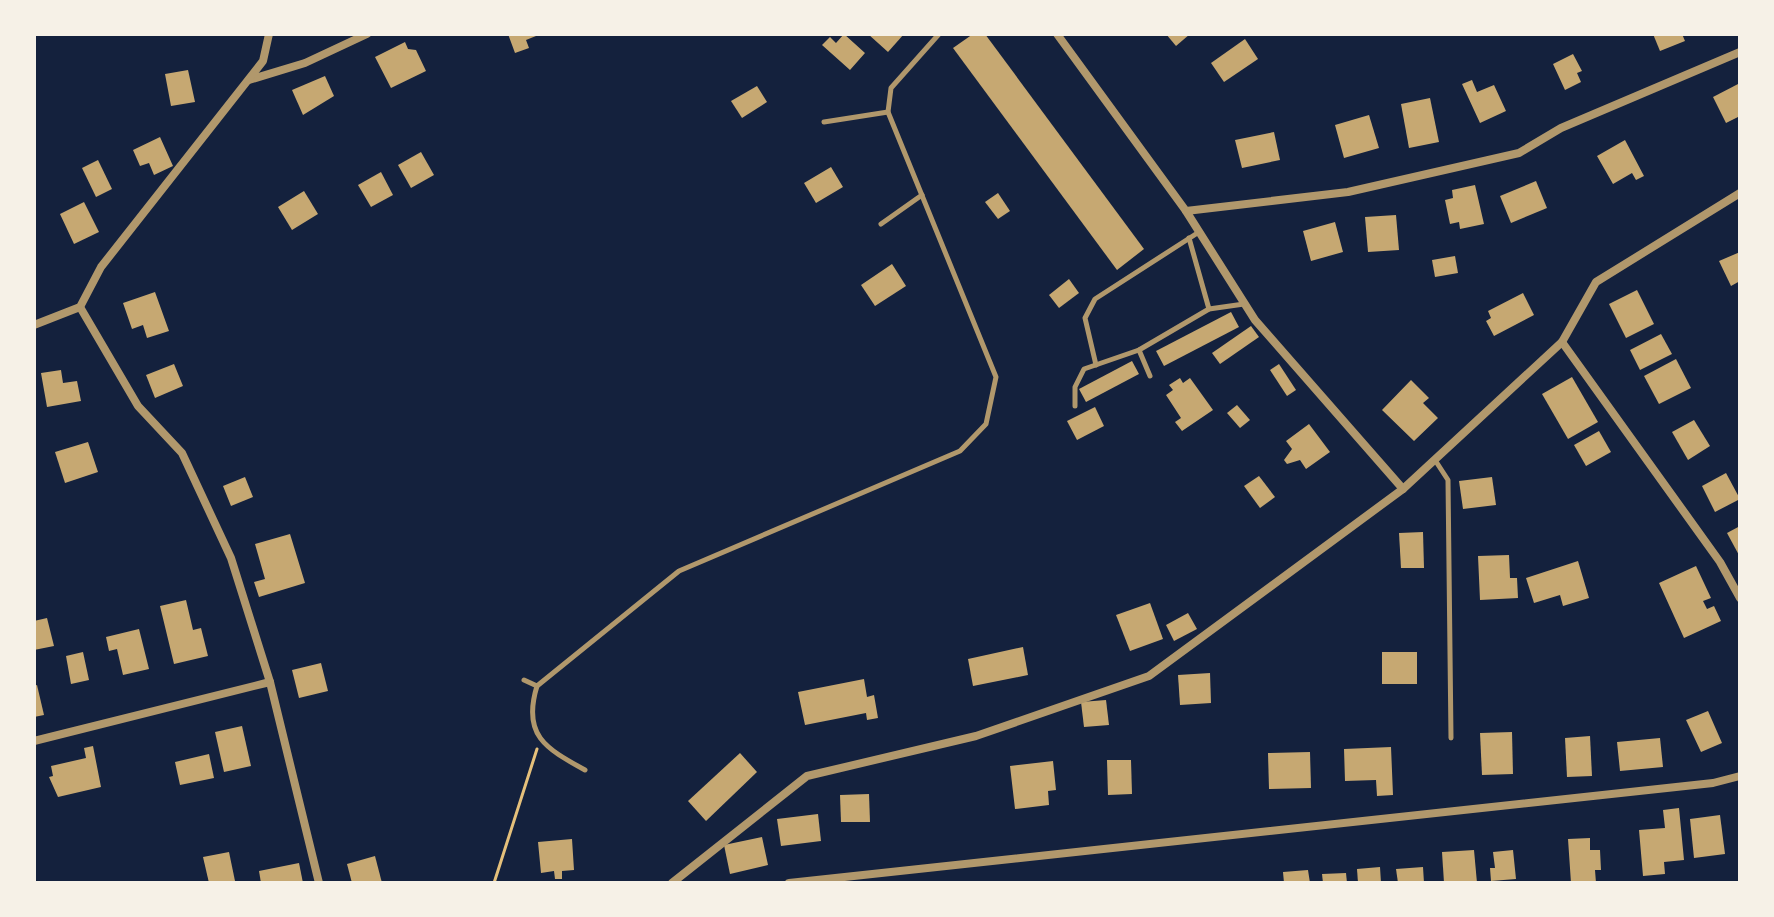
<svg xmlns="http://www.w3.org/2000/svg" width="1774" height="917" viewBox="0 0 1774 917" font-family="'Times New Roman',serif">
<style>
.building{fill:#c6a872}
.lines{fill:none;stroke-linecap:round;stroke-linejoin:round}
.path{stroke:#e5c07b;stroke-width:3}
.service{stroke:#b1986c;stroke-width:5}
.minor{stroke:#b1986c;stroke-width:8}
</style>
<rect width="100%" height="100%" fill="#14213d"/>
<g class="building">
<path d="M508 34H541L526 40 529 48 515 53Z"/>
<path d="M844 34 865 53 850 70 822 45 830 37 836 43Z"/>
<path d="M868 34H904L888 52Z"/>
<path d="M973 34H985L1144 249 1117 270 953 48Z"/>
<path d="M1166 34H1190L1176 46Z"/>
<path d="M1653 34H1682L1685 41 1660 51Z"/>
<path d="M1245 39 1258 59 1224 82 1211 63Z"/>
<path d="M405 42 408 49 416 50 426 71 391 88 375 57Z"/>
<path d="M1573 54 1582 71 1577 73 1581 82 1565 90 1553 64Z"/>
<path d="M188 70 195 102 171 106 165 74Z"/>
<path d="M325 76 334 96 303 115 292 90Z"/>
<path d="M1472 80 1477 92 1494 85 1506 111 1480 123 1462 84Z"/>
<path d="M1740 83V116L1726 123 1713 97Z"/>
<path d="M757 86 767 102 742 118 731 101Z"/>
<path d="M1430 98 1439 142 1409 148 1401 104Z"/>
<path d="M1369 115 1379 148 1344 158 1335 125Z"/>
<path d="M1274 132 1280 160 1242 168 1235 140Z"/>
<path d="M160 137 173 166 154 175 149 163 140 166 133 150Z"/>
<path d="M1625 140 1644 176 1636 180 1632 173 1613 184 1597 156Z"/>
<path d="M421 152 434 175 411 188 398 165Z"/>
<path d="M98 160 112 189 96 197 82 168Z"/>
<path d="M831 167 843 187 816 203 804 183Z"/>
<path d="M381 172 393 195 371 207 358 185Z"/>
<path d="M1536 181 1547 208 1511 223 1500 196Z"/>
<path d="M1475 185 1484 224 1460 229 1459 222 1450 224 1445 200 1453 198 1452 190Z"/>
<path d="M304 191 318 214 292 230 278 207Z"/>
<path d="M998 193 1010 211 998 219 985 202Z"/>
<path d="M84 202 99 232 74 244 60 214Z"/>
<path d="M1396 215 1399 250 1368 252 1365 217Z"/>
<path d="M1335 222 1343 252 1311 261 1303 231Z"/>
<path d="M1740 252V281L1731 286 1719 261Z"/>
<path d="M1455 256 1458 273 1435 277 1432 260Z"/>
<path d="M892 264 906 286 875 306 861 285Z"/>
<path d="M1069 279 1079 293 1059 308 1049 295Z"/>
<path d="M1637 290 1654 324 1626 338 1609 304Z"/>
<path d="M155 292 169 331 147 338 143 325 132 329 123 303Z"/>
<path d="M1523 293 1534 315 1494 336 1486 321 1491 318 1488 311Z"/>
<path d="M1231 312 1239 327 1164 366 1156 351Z"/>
<path d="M1251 326 1259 337 1220 364 1212 353Z"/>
<path d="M1661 334 1672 354 1640 370 1630 350Z"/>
<path d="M1676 359 1691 388 1659 404 1644 376Z"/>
<path d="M1132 361 1139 374 1086 402 1079 389Z"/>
<path d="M174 364 183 386 155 398 146 375Z"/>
<path d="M1279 364 1296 390 1287 396 1270 370Z"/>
<path d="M61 370 63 383 77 381 81 401 47 407 41 373Z"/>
<path d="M1572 377 1598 422 1568 439 1542 394Z"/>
<path d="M1180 378 1183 383 1190 378 1213 410 1182 431 1175 422 1181 418 1166 395 1173 390 1169 385Z"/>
<path d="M1411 380 1429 398 1423 403 1438 418 1414 441 1382 410Z"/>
<path d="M1237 405 1250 420 1240 428 1227 413Z"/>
<path d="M1095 407 1104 426 1077 440 1067 421Z"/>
<path d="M1694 420 1710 446 1688 460 1672 432Z"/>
<path d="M1309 424 1330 452 1306 469 1300 460 1287 464 1284 460 1292 449 1286 441Z"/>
<path d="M1599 431 1611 452 1586 466 1574 445Z"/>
<path d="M88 442 98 472 65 483 55 452Z"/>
<path d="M1726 473 1740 499 1715 512 1702 486Z"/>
<path d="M1259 476 1275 497 1260 508 1244 486Z"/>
<path d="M245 477 253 497 231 506 223 486Z"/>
<path d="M1492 477 1496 505 1463 509 1459 481Z"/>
<path d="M1740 526V557L1727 533Z"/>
<path d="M1423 532 1424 568H1401L1399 533Z"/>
<path d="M290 534 305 583 259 597 254 582 265 579 255 544Z"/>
<path d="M1509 555 1510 578H1517L1518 598 1480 600 1478 556Z"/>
<path d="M1578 561 1589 598 1563 606 1560 595 1534 603 1526 578Z"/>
<path d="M1696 566 1711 598 1703 601 1707 609 1714 606 1721 621 1684 638 1659 583Z"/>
<path d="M186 600 193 630 201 628 208 656 174 664 160 606Z"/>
<path d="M1150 603 1163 639 1130 651 1116 615Z"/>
<path d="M1188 613 1197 629 1174 641 1166 625Z"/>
<path d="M47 618 54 646 34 650V621Z"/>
<path d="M139 629 149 669 123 675 117 649 109 651 106 637Z"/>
<path d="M1023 647 1028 675 973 686 968 659Z"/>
<path d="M83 652 89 680 71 684 66 656Z"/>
<rect x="1382" y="652" width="35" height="32"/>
<path d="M321 663 328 691 299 698 292 670Z"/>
<path d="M1210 673 1211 703 1180 705 1178 675Z"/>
<path d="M864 679 867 697 874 695 878 718 867 720 866 713 805 725 798 692Z"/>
<path d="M37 685 44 715 34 717V686Z"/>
<path d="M1106 700 1109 725 1084 727 1081 702Z"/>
<path d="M1708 711 1722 743 1701 752 1686 720Z"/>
<path d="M242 726 251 766 224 772 215 732Z"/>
<path d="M1512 732 1513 774 1482 775 1480 733Z"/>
<path d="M1590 736 1592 776 1567 777 1565 738Z"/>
<path d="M1660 738 1663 767 1620 771 1617 742Z"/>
<path d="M93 746 101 787 58 797 49 777 53 776 51 766 86 758 84 748Z"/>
<path d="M1391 747 1393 795 1377 796 1376 780 1345 781 1344 749Z"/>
<path d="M1310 752 1311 788 1269 789 1268 753Z"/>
<path d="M740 753 757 772 706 821 688 801Z"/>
<path d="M209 754 214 778 180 785 175 762Z"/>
<path d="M1107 760H1131L1132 794 1108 795Z"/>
<path d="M1053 761 1056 790 1048 791 1049 805 1015 809 1010 766Z"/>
<path d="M869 794 870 822H841L840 795Z"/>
<path d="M1679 808 1684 860 1664 862 1665 874 1643 876 1639 830 1665 828 1663 810Z"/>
<path d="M818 814 821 841 781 846 777 819Z"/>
<path d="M1720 815 1725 854 1694 858 1690 819Z"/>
<path d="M762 837 768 865 730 874 724 845Z"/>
<path d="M1590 838V850H1600L1601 870H1595L1596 883H1571L1568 839Z"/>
<path d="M572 839 574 870 562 871V879H555L554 871 541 873 538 842Z"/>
<path d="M1474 850 1477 883H1444L1442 852Z"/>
<path d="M1513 850 1516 879 1491 881 1490 868H1495L1493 852Z"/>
<path d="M229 852 235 881 209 883 203 857Z"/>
<path d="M375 856 382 883H352L347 864Z"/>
<path d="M299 863 303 883H261L259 871Z"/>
<path d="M1380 867 1381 883H1358L1357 869Z"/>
<path d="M1423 867 1424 883H1398L1396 869Z"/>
<path d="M1308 870 1310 883H1284L1283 872Z"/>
<path d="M1346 873 1347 883H1323L1322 874Z"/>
</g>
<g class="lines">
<path class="path" d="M494 883 537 749"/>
<g class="service">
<path d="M824 122 888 112"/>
<path d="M881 224 922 195"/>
<path d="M1189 238 1209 309"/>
<path d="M1139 350 1150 376"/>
<path d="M1096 365 1085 318 1095 299 1199 232"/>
<path d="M1075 406V387L1084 369 1139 350 1209 309 1244 304"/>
<path d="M1435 460 1448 480 1451 738"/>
<path d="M524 680 537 686 679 571 960 451 986 424 996 377 888 112 891 88 939 34"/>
<path d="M537 686C522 735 545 748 585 770"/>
</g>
<g class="minor">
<path d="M1057 34 1186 211 1348 192 1519 153 1561 128 1740 52"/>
<path d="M249 80 305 63 367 34"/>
<path d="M1186 211 1255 320 1403 489"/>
<path d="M80 307 138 406 182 453 231 558 270 682 319 883"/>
<path d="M34 325 80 307 101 267 263 61 269 34"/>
<path d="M1562 342 1720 562 1740 598"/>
<path d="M34 741 270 682"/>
<path d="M672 883 807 776 976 736 1149 676 1403 489 1562 342 1596 282 1740 193"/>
<path d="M789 883 1713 783 1740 776"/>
</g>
</g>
<rect width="1774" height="917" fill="none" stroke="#f6f1e7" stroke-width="72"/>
</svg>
